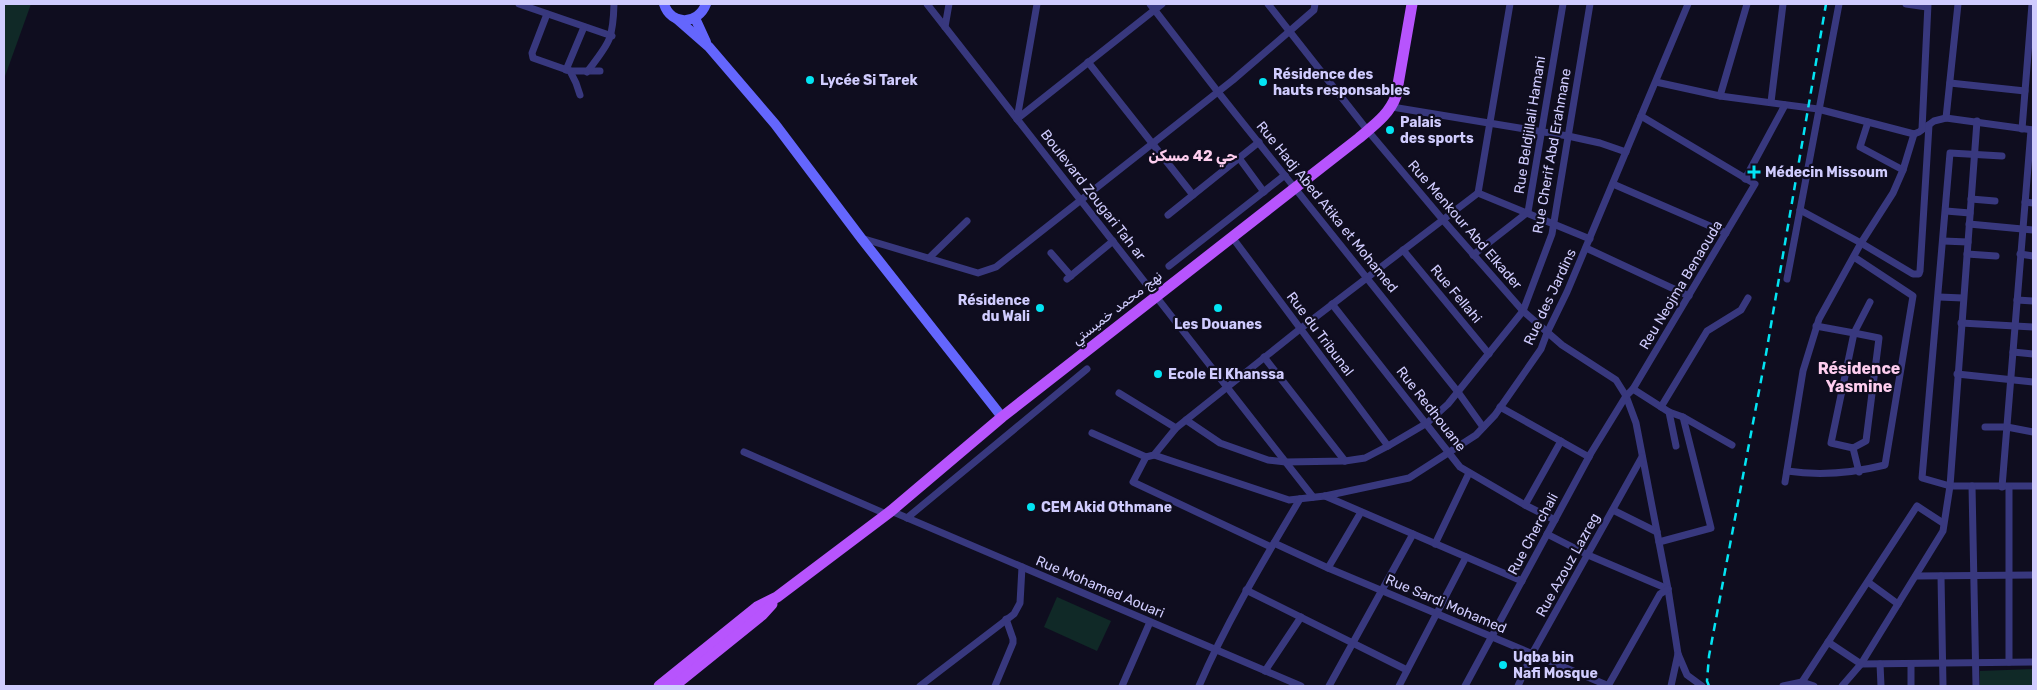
<svg xmlns="http://www.w3.org/2000/svg" width="2037" height="690" viewBox="0 0 2037 690" font-family="Rubik,Vazirmatn,sans-serif">
<style>
.green{fill:#102927}
.lines{fill:none;stroke-linecap:round;stroke-linejoin:round}
.street{stroke:#38387e;stroke-width:7}
.secondary{stroke:#6466fd;stroke-width:10}
.primary{stroke:#b754fd;stroke-width:11}
.rail{stroke:#03e4f3;stroke-width:2.5;stroke-dasharray:8 6;stroke-linecap:butt}
.poi-dot{fill:#03e4f3;stroke:#0f0d1f;stroke-width:2}
.labels{text-anchor:middle;dominant-baseline:central;stroke-width:4.5;stroke-linejoin:round;paint-order:stroke}
.poi-label{font-size:14px;font-weight:bold;fill:#d0ccfe;stroke:#0f0d1f;text-anchor:start}
.street-label{font-size:14px;fill:#d0ccfe;stroke:#0f0d1f}
.neighbourhood-label{font-size:15px;font-weight:bold;fill:#feceef;stroke:#0f0d1f}
.quarter-label{font-size:16px;font-weight:bold;fill:#feceef;stroke:#0f0d1f}
</style>
<rect width="100%" height="100%" fill="#0f0d1f"/>
<g class="green">
<path d="M4 4H31L4 79Z"/>
<path d="M1057 597 1111 621 1097 651 1044 627Z"/>
<path d="M2033 669V686H1980V671Z"/>
</g>
<g class="lines">
<g class="street">
<path d="M519 4 612 36"/>
<path d="M927 4 1313 497"/>
<path d="M1150 4 1218 92 1458 392 1483 427"/>
<path d="M1268 4 1368 131 1443 220 1523 311 1562 345 1616 380 1626 396 1636 423 1668 589 1678 654 1687 675 1702 686"/>
<path d="M1906 4 1927 7"/>
<path d="M547 14 532 53 533 58 570 71H600"/>
<path d="M945 27 949 4"/>
<path d="M1088 62 1193 195"/>
<path d="M566 70 584 27"/>
<path d="M570 71 576 83 580 95"/>
<path d="M587 72C609 43 613 41 614 4"/>
<path d="M1656 82 1720 96 1818 109 1914 134 1919 132 1934 121 1946 118 2033 130"/>
<path d="M1950 83 2025 91"/>
<path d="M1720 96 1747 4"/>
<path d="M1771 102 1783 4"/>
<path d="M1392 107 1568 136 1600 143 1626 152"/>
<path d="M1946 118 1958 4"/>
<path d="M1017 119 1162 4"/>
<path d="M1017 119 1037 4"/>
<path d="M1868 122 1860 147 1903 170"/>
<path d="M1922 129 1928 4"/>
<path d="M2022 129 2032 4"/>
<path d="M2002 156 1950 153 1922 478 1950 486H2033"/>
<path d="M1239 158 1264 192"/>
<path d="M1745 179 1785 105"/>
<path d="M1613 184 1726 233"/>
<path d="M1478 193 1510 4"/>
<path d="M1478 193 1590 239"/>
<path d="M1971 199 1995 201"/>
<path d="M2025 202 2033 203"/>
<path d="M1800 210 1861 243 1913 274H1919L1920 271 1929 125"/>
<path d="M1946 211 1970 213"/>
<path d="M1168 215 1259 142"/>
<path d="M1969 224 2033 230"/>
<path d="M1232 237 1388 446"/>
<path d="M861 238 978 273 996 267 1233 80 1314 10 1315 4"/>
<path d="M1943 241 1968 242"/>
<path d="M1586 248 1689 296"/>
<path d="M1403 250 1489 354"/>
<path d="M1051 253 1071 276"/>
<path d="M1967 254 1996 256"/>
<path d="M2020 254 2033 256"/>
<path d="M1473 255 1528 212 1563 4"/>
<path d="M929 258 967 221"/>
<path d="M1169 266 1285 175"/>
<path d="M1067 279 1113 241"/>
<path d="M1787 279 1839 4"/>
<path d="M1939 297 1963 298"/>
<path d="M2017 300 2033 301"/>
<path d="M1332 304 1460 467 1525 505 1555 520"/>
<path d="M1961 323 2033 327"/>
<path d="M1816 326 1854 333 1831 443 1853 448 1866 441 1879 338 1854 333 1870 302"/>
<path d="M2013 352 2033 354"/>
<path d="M1264 357 1345 461"/>
<path d="M1957 374 2033 382"/>
<path d="M1633 389 1669 412 1683 417 1732 445"/>
<path d="M1119 393 1176 428"/>
<path d="M1500 407 1589 457"/>
<path d="M1661 407 1707 331 1741 310 1748 298"/>
<path d="M1669 412 1676 446"/>
<path d="M1186 420 1220 443 1268 460 1286 462 1345 461 1365 458 1388 446 1427 423 1448 404 1523 311 1552 234 1590 4"/>
<path d="M1985 427H2007L2033 432"/>
<path d="M1092 433 1146 457"/>
<path d="M1853 448 1859 472"/>
<path d="M744 452 886 514"/>
<path d="M1154 455 1289 500 1325 496 1409 478 1476 435 1495 415 1541 349 1547 333 1567 292 1688 4"/>
<path d="M1787 471C1820 476 1853 473 1885 465L1913 296 1854 257"/>
<path d="M1785 482 1803 371 1819 319 1861 243 1893 193 1903 170 1914 134"/>
<path d="M1972 486 1976 686"/>
<path d="M2002 487 2031 130"/>
<path d="M2009 487V662"/>
<path d="M1325 496 1522 581"/>
<path d="M1525 505 1561 441"/>
<path d="M1613 510 1657 532"/>
<path d="M891 511 1301 686"/>
<path d="M907 518 1087 369"/>
<path d="M1547 534 1588 555 1668 589"/>
<path d="M1659 542 1711 528 1683 417"/>
<path d="M1274 543 1328 568 1609 686"/>
<path d="M1435 544 1469 473"/>
<path d="M1271 547 1133 482 1146 457 1154 455 1176 428 1300 329 1478 193"/>
<path d="M1328 568 1361 512"/>
<path d="M1916 576 2033 575"/>
<path d="M1941 576 1943 686"/>
<path d="M1868 582 1898 604"/>
<path d="M1246 590 1407 670"/>
<path d="M1828 642 1861 664 2033 662"/>
<path d="M1880 664 1881 686"/>
<path d="M1911 664V686"/>
<path d="M1265 671 1301 617"/>
<path d="M1802 682 1917 506 1943 523"/>
<path d="M920 686 1014 614 1020 603 1022 567"/>
<path d="M995 686 1013 643V639L1006 619"/>
<path d="M1122 686 1150 622"/>
<path d="M1199 686C1227 621 1264 560 1300 499"/>
<path d="M1329 686 1413 534"/>
<path d="M1399 686 1466 557"/>
<path d="M1465 686 1591 453 1626 396 1633 389 1755 184 1641 116"/>
<path d="M1518 686 1532 654 1642 457"/>
<path d="M1608 686 1660 594 1668 589"/>
<path d="M1671 686 1678 654"/>
<path d="M1783 686 1802 682 1814 686"/>
<path d="M1842 686 1861 664 1943 531 1950 486 1977 121"/>
</g>
<g class="secondary">
<path d="M664 4C671 26 698 25 706 4"/>
<path d="M695 18 706 42"/>
<path d="M677 19 709 47 775 124 861 238 1002 417"/>
</g>
<g class="primary">
<path d="M659 686 757 607 777 597 891 511 1002 417 1359 138C1374 125 1389 115 1396 96L1412 4"/>
<path d="M674 686 762 615 772 604"/>
</g>
<path class="rail" d="M1709 686 1707 681 1709 656 1766 354 1826 4"/>
</g>
<g class="poi-dot">
<circle cx="810" cy="80" r="5"/>
<circle cx="1263" cy="82" r="5"/>
<circle cx="1390" cy="130" r="5"/>
<path d="M1751.5 164.5h5v5h5v5h-5v5h-5v-5h-5v-5h5z"/>
<circle cx="1040" cy="308" r="5"/>
<circle cx="1218" cy="308" r="5"/>
<circle cx="1158" cy="374" r="5"/>
<circle cx="1031" cy="507" r="5"/>
<circle cx="1503" cy="665" r="5"/>
</g>
<g class="labels">
<g class="poi-label">
<text x="1273" y="74">Résidence des<tspan x="1273" dy="16">hauts responsables</tspan></text>
<text x="820" y="80">Lycée Si Tarek</text>
<text x="1400" y="122">Palais<tspan x="1400" dy="16">des sports</tspan></text>
<text x="1765" y="172">Médecin Missoum</text>
<text x="1030" y="300" text-anchor="end">Résidence<tspan x="1030" dy="16">du Wali</tspan></text>
<text x="1218" y="324" text-anchor="middle">Les Douanes</text>
<text x="1168" y="374">Ecole El Khanssa</text>
<text x="1041" y="507">CEM Akid Othmane</text>
<text x="1513" y="657">Uqba bin<tspan x="1513" dy="16">Nafi Mosque</tspan></text>
</g>
<g class="street-label">
<text transform="translate(1530 125) rotate(-81)">Rue Beldjillali Hamani</text>
<text transform="translate(1552 151) rotate(-80)">Rue Cherif Abd Erahmane</text>
<text transform="translate(1093 195) rotate(52)">Boulevard Zougari Tah ar</text>
<text transform="translate(1327 207) rotate(51)">Rue Hadj Abed Atika et Mohamed</text>
<text transform="translate(1465 225) rotate(49)">Rue Menkour Abd Elkader</text>
<text transform="translate(1681 285) rotate(-59)">Reu Neojma Benaouda</text>
<text transform="translate(1456 294) rotate(50)">Rue Fellahi</text>
<text transform="translate(1550 297) rotate(-65)">Rue des Jardins</text>
<text transform="translate(1117 308) rotate(-38)">نهج محمد خميستي</text>
<text transform="translate(1320 334) rotate(53)">Rue du Tribunal</text>
<text transform="translate(1431 409) rotate(52)">Rue Redhouane</text>
<text transform="translate(1533 534) rotate(-62)">Rue Cherchali</text>
<text transform="translate(1568 565) rotate(-61)">Rue Azouz Lazreg</text>
<text transform="translate(1100 587) rotate(23)">Rue Mohamed Aouari</text>
<text transform="translate(1446 604) rotate(23)">Rue Sardi Mohamed</text>
</g>
<g class="neighbourhood-label">
<text x="1193" y="156">حي 42 مسكن</text>
</g>
<g class="quarter-label">
<text x="1859" y="368">Résidence<tspan x="1859" dy="18">Yasmine</tspan></text>
</g>
</g>
<rect width="2037" height="690" fill="none" stroke="#d0ccfe" stroke-width="10"/>
</svg>
